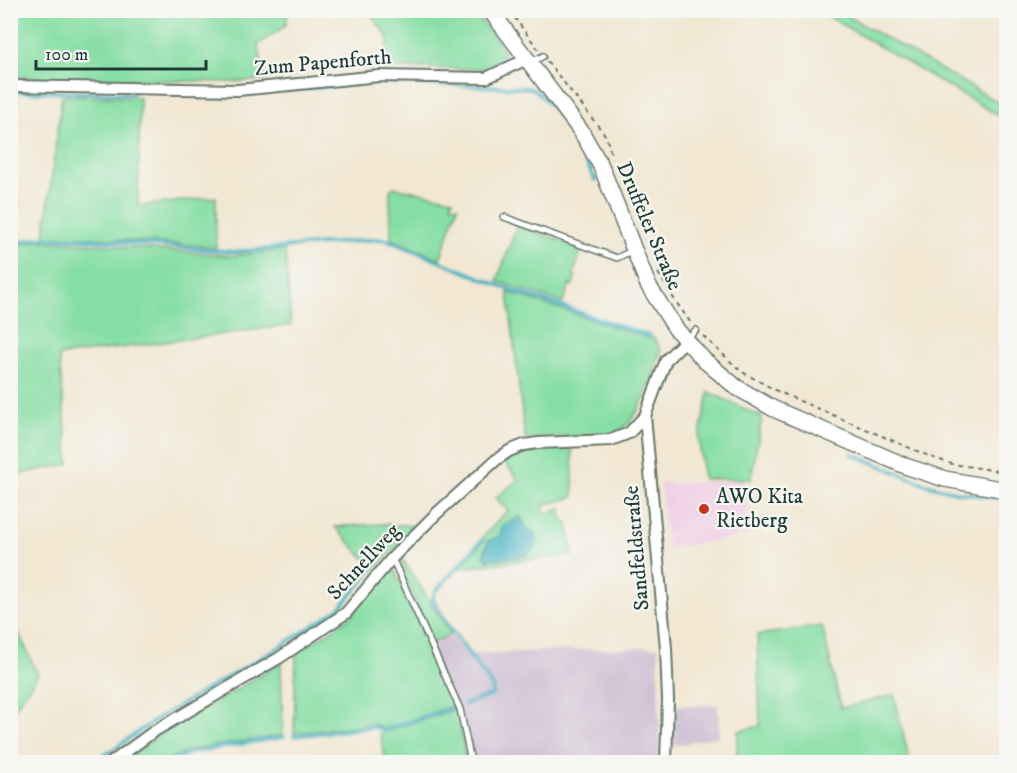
<svg xmlns="http://www.w3.org/2000/svg" width="1017" height="773" viewBox="0 0 1017 773" font-family="'IM FELL DW Pica',serif">
<style>
.built{fill:#efd0e6}
.industrial{fill:#cdbed2}
.green{fill:#85dea3;stroke:#528e6c;stroke-width:1.5;fill-rule:evenodd}
.water{fill:#45b2c2;stroke:#32787b;stroke-width:1.5}
.lines{fill:none;stroke-linecap:round;stroke-linejoin:round}
.stream{stroke:#45b2c2;stroke-width:4}
.lane-casing{stroke:#68786b;stroke-width:8}
.street-casing{stroke:#68786b;stroke-width:14}
.secondary-casing{stroke:#68786b;stroke-width:18}
.path{stroke:#68786b;stroke-width:2;stroke-dasharray:4.5 4.5;stroke-linecap:butt}
.lane{stroke:#fff;stroke-width:5}
.street{stroke:#fff;stroke-width:10}
.secondary{stroke:#fff;stroke-width:15}
.poi-dot{fill:#c8321e;stroke:#f6f6f2;stroke-width:2}
.labels{text-anchor:middle;dominant-baseline:central;stroke-width:4.5;stroke-linejoin:round;paint-order:stroke}
.street-label{font-size:21px;fill:#1f3d34;stroke:#f6f6f2}
.poi-label{font-size:21px;fill:#1f3d34;stroke:#f6f6f2;text-anchor:start}
</style>
<rect width="100%" height="100%" fill="#f6f6f2"/>
<filter id="ink" filterUnits="userSpaceOnUse"><feTurbulence type="fractalNoise" baseFrequency=".0167" numOctaves="2"/><feDisplacementMap in="SourceGraphic" scale="12" xChannelSelector="R" yChannelSelector="G"/><feConvolveMatrix kernelMatrix="1 2 1 2 8 2 1 2 1" color-interpolation-filters="sRGB"/></filter>
<filter id="wash" filterUnits="userSpaceOnUse"><feTurbulence type="fractalNoise" baseFrequency=".008" numOctaves="4" result="noise"/><feDisplacementMap in="SourceGraphic" scale="24" xChannelSelector="R" yChannelSelector="G"/><feGaussianBlur stdDeviation="1.35" result="paint"/><feColorMatrix in="noise" values="0 0 0 0 0 0 0 0 0 0 0 0 0 0 0 0 0 1.4 0 .05"/><feComposite in="paint" operator="in"/></filter>
<g filter="url(#wash)">
<rect width="100%" height="100%" fill="#f1e7d2"/>
<path class="built" d="M743 481 749 535 667 549 660 483Z"/>
<g class="industrial">
<path d="M451 634 466 654 658 647 660 762H466L457 709 428 645Z"/>
<path d="M718 705 719 736 673 746 675 706Z"/>
</g>
<g class="green">
<path d="M11 10H288V11L286 25 258 45 266 80 232 82 11 77Z"/>
<path d="M368 11H473L502 47 504 54 500 60 483 69 393 68 386 70 388 37Z"/>
<path d="M819 11H839L1003 105 997 115Z"/>
<path d="M62 96 140 98 138 206 216 197V247L82 237H44Z"/>
<path d="M394 187 453 199 451 205 458 206 440 259 391 239 390 190Z"/>
<path d="M517 225 582 248 573 275 576 276 572 286 569 285 563 303 497 281Z"/>
<path d="M38 241 82 243 232 256 285 250 291 325 59 356 69 464 11 476V247Z"/>
<path d="M508 292 651 339 654 338 661 351C650 380 643 422 612 434L525 439Z"/>
<path d="M709 392 762 417 751 479H703L699 438Z"/>
<path d="M572 449 574 497 543 505 545 514 561 509 562 518 568 524 573 555 459 568 484 540 482 538 503 515 508 511 496 498 518 479 504 462 525 451ZM534 532 536 535V545L525 556 487 560 488 541 499 537Z"/>
<path d="M382 524 416 526 375 570 335 527Z"/>
<path d="M401 557 451 634 434 642 405 578Z"/>
<path d="M391 569 395 571 454 705 384 729 375 724 294 733 296 654 349 618Z"/>
<path d="M11 616 38 675 15 708 11 710Z"/>
<path d="M822 626 841 708 894 695 910 762H736L738 731 760 726 757 635Z"/>
<path d="M281 663 283 735 190 750 162 762H121L165 732Z"/>
<path d="M457 709 466 762H386L380 733Z"/>
</g>
<path class="water" d="M520 516 529 532H534L536 535V545L525 556 487 560 484 554 488 541 499 537 503 526Z"/>
<g class="lines">
<g class="stream">
<path d="M10 91 133 94"/>
<path d="M236 95 380 82 530 88C553 97 584 156 595 180"/>
<path d="M10 244 37 238 83 239 234 252 379 239 387 240 503 287 650 336"/>
<path d="M852 454 925 484 955 492 1006 499"/>
<path d="M465 704 492 695 493 687 450 628 433 600 434 593 482 540"/>
<path d="M294 736 375 727 383 730 455 707"/>
<path d="M95 762 160 717 275 650 339 609 372 570"/>
<path d="M167 762 193 752 284 737"/>
</g>
</g>
</g>
<g filter="url(#ink)">
<g class="lines">
<defs>
<g id="lane">
<path d="M531 59H538L543 56"/>
<path d="M504 217 617 258 631 251"/>
<path d="M686 339 696 330"/>
<path d="M392 558 460 709 471 762"/>
</g>
<g id="street">
<path d="M10 86 238 90 379 76 486 78 527 59"/>
<path d="M112 762 153 732 279 658 346 613 392 558 436 514 496 460 509 451 524 445 538 443 611 440 629 433 645 416"/>
<path d="M666 762 668 700 666 648 645 416 666 360 685 341"/>
</g>
<path id="secondary" d="M490 10 581 131 601 166 648 285 676 329 704 360 736 387 774 409 908 467 945 479 1006 490"/>
</defs>
<use href="#lane" class="lane-casing"/>
<use href="#street" class="street-casing"/>
<use href="#secondary" class="secondary-casing"/>
<g class="path">
<path d="M509 10 538 49"/>
<path d="M547 61 606 136 612 157"/>
<path d="M658 273 676 302 691 323"/>
<path d="M703 336 742 372 779 392 931 457 952 464 1006 472"/>
</g>
<use href="#lane" class="lane"/>
<use href="#street" class="street"/>
<use href="#secondary" class="secondary"/>
</g>
</g>
<circle class="poi-dot" cx="704" cy="509" r="6"/>
<g class="labels">
<g class="street-label">
<text transform="translate(323 63) rotate(-5)">Zum Papenforth</text>
<text transform="translate(649 226) rotate(67)">Druffeler Straße</text>
<text transform="translate(637 548) rotate(-95)">Sandfeldstraße</text>
<text transform="translate(364 562) rotate(-47)">Schnellweg</text>
</g>
<g class="poi-label">
<text x="716" y="497">AWO Kita<tspan x="716" dy="24">Rietberg</tspan></text>
</g>
</g>
<rect width="1017" height="773" fill="none" stroke="#f6f6f2" stroke-width="36"/>
<path d="M36 60v9h170v-9" fill="none" stroke="#1f3d34" stroke-width="3"/>
<text x="45" y="60" font-size="18" fill="#1f3d34" stroke="#f6f6f2" stroke-width="4.5" paint-order="stroke">100 m</text>
</svg>
